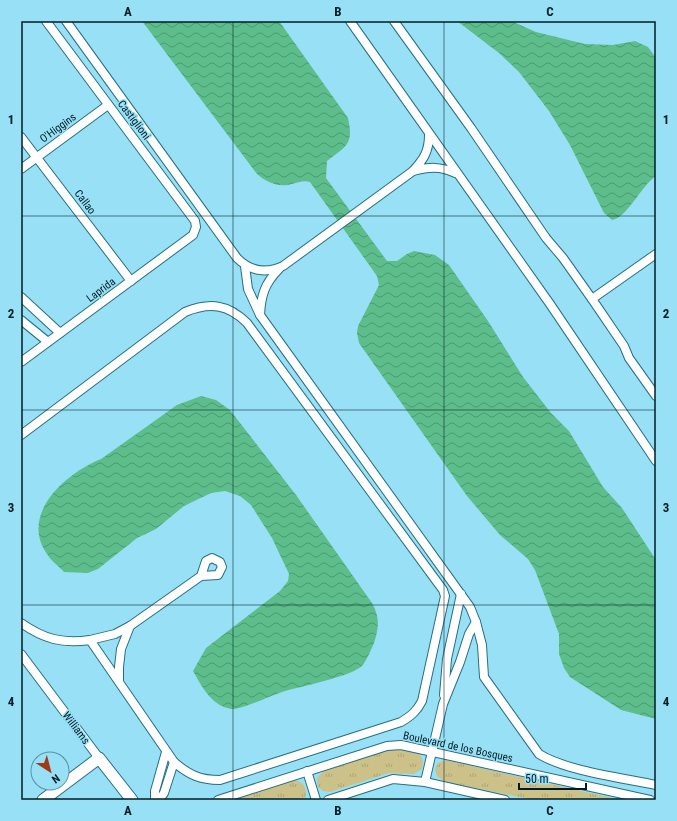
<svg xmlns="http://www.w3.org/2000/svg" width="677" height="821" viewBox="0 0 677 821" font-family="'Roboto Condensed',sans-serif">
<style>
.park{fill:url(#park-tufts)}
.water{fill:url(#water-waves)}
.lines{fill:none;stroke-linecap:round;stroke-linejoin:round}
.street-casing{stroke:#256f82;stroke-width:10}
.secondary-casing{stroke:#256f82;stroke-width:13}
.street{stroke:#fff;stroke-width:8}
.secondary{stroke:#fff;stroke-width:11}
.grid{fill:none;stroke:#001c24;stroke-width:1;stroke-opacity:0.55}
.labels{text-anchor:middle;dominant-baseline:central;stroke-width:3;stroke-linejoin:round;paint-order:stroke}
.street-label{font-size:11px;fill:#001c24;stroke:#98e0f5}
.neatline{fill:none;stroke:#001c24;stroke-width:1.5}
.grid-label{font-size:13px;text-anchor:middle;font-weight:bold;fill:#001c24}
</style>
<defs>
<pattern id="park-tufts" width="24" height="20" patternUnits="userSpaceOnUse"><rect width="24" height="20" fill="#ccc189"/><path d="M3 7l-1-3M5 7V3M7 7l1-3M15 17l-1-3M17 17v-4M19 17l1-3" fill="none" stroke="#ada576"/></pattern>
<pattern id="water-waves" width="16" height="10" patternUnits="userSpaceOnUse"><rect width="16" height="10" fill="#5ebe8b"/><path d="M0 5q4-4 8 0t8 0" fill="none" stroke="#4b9a71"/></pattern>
</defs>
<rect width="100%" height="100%" fill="#98e0f5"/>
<g class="park">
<path d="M393 749H398L420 754 423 761 422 769 414 774 389 773 330 792 323 791 318 787 317 778 325 770Z"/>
<path d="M446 760 612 798 615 800H534L445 782 437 776 435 769 438 763Z"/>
<path d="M294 780C305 782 309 791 304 800H233Z"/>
</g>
<g class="water">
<path d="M142 21H279L348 118C354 145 346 146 327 161L326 178 387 261H397L407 254 414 251 435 255 449 265 488 321 523 377 551 413 569 431 603 487 622 508 656 560V719L621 710 570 677 564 668 559 654V634L535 570 528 559 500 535 467 496 359 343 357 333 358 326 379 285 377 276 310 182C303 180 299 182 292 184 279 188 266 182 257 174Z"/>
<path d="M457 21H511L536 32 585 44 613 45 635 41 648 47 656 58V176C641 186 627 218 612 220L604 213 570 145 549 111 519 72 499 53Z"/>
<path d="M201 396 216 400 230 410 296 495 372 603C380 617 379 628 374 643 371 650 367 659 363 665 354 676 298 687 282 692 270 696 241 710 231 709 211 705 202 687 193 671L206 648 280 591 288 581 289 574 272 538 251 505 240 496 225 491 211 493 184 506 156 529 137 538 98 569 88 573 64 572C59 566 51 561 47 554 19 514 66 473 101 459L177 405Z"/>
</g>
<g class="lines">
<defs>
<g id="street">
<path d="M66 21 237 258C250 271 266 274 283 266L413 171"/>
<path d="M350 21 550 304 656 461"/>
<path d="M394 21 471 128 546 238 563 258 592 299 624 346 629 358 656 396"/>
<path d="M429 135C429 151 424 159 413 171 429 167 440 166 455 173"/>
<path d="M21 137 131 281"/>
<path d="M21 169 108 105"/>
<path d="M245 266 248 289 260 315C261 295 265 283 279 269"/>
<path d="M21 297 60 333"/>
<path d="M592 299 656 254"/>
<path d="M260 315 470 607 476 622 482 645 484 677 539 754C566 771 623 778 656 785"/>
<path d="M21 320 48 342"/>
<path d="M21 362 193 235 196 227 195 221 46 21"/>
<path d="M21 435 185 312C210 302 228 304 247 323L443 590 445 596 422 701C417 711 411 716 401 722L220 780C200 780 189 775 174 762L90 640C62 644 44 639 21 623"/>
<path d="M90 640 115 634 130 626"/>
<path d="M21 654 99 758"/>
<path d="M119 681V667L121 649 130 626 201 576 218 575 222 567 220 562 212 558 206 561 201 576"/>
<path d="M444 695 447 659 461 594"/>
<path d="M307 771 316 800"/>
<path d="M425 782 443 704 460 662 469 634 476 622"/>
<path d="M155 800V791L166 752"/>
<path d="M159 800 164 793 174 762"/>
<path d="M218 800 387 746 401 745 650 800"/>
<path d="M328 800 393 779 425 782 505 800"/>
</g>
<path id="secondary" d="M43 800 99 758 132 800"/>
</defs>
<use href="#street" class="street-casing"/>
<use href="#secondary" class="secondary-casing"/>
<use href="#street" class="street"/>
<use href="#secondary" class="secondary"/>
</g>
<path class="grid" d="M233 21V800M444 21V800M21 216H656M21 410H656M21 605H656"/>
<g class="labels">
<g class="street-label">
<text transform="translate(134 120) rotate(53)">Castiglioni</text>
<text transform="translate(58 128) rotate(-36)">O'Higgins</text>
<text transform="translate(85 202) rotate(53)">Callao</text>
<text transform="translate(101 290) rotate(-37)">Laprida</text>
<text transform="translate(76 728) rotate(53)">Williams</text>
<text transform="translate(458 747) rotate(12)">Boulevard de los Bosques</text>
</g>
</g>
<rect width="677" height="821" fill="none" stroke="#98e0f5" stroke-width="44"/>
<g transform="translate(50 771) rotate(144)"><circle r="19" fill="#98e0f5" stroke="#5b92a1"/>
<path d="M0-3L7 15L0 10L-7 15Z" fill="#a03915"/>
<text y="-6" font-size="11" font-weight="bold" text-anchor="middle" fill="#001c24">N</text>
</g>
<path d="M519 783v6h67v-6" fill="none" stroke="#001c24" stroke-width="2"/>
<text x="525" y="783" font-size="12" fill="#001c24" stroke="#98e0f5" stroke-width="3" paint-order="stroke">50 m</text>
<rect x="22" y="22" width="633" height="777" class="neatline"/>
<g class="grid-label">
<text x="128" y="16">A</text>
<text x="338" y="16">B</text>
<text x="550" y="16">C</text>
<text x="11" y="124">1</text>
<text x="666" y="124">1</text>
<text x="11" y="318">2</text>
<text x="666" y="318">2</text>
<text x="11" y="512">3</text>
<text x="666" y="512">3</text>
<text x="11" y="706">4</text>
<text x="666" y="706">4</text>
<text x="128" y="815">A</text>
<text x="338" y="815">B</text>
<text x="550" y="815">C</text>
</g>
</svg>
